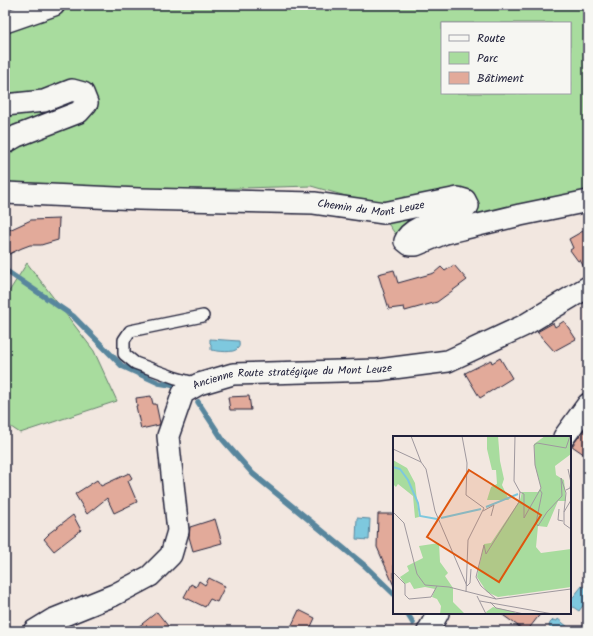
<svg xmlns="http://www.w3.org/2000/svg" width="593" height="636" viewBox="0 0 593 636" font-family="Kalam,sans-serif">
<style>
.green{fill:#a8dc9e;stroke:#657f6c;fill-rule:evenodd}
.water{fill:#7ec8de;stroke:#59869d}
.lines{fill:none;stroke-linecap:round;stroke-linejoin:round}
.stream{stroke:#59869d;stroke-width:5.5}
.building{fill:#e2aa9a;stroke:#22223b}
.lane-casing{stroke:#22223b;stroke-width:14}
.street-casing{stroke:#22223b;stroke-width:24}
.lane{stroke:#f6f6f2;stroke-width:11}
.street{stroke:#f6f6f2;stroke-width:21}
.labels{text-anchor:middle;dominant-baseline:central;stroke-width:3.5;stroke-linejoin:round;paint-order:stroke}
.street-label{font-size:11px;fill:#22223b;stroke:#f6f6f2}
.inset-river{fill:none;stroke:#7ec8de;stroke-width:2}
.inset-road{fill:none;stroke:#9f989e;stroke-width:1}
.view{fill:#de560e;fill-opacity:0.15;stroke:#de560e;stroke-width:2}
.inset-edge{fill:none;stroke:#22223b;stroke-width:2}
</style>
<rect width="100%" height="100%" fill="#f2e7e0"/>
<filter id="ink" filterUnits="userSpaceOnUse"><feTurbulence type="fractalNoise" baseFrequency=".025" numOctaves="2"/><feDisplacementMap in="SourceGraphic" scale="8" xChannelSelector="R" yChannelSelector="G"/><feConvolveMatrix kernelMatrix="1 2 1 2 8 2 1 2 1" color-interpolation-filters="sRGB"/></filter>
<g filter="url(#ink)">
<g class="green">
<path d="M5 5H588V196L401 242 374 204 311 186 5 195ZM442 23H570V93H442Z"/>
<path d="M27 263 94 351 117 401 20 433 5 423V298Z"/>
</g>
<g class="water">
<path d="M210 339 239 341C239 344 240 346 238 348 234 354 217 351 211 350V344L210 343Z"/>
<path d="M357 518 370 519 369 540 356 539Z"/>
<path d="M582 586 588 590V599L579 611 570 605V601Z"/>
<path d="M558 619 573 631H549L551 629 549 626 550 623 553 620 557 621Z"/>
</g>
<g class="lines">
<g class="stream">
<path d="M5 270 73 316 122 366 159 383 182 387"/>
<path d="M198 402 223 440 253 474 364 565 394 594"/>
<path d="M407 613 413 623"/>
</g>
</g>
<g class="building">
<path d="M59 219 58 240 41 245H30L22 248 5 256V232L31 220Z"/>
<path d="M583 231 588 238V275L580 260 578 261 570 250 573 248 569 239Z"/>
<path d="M454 265 467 280 437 302 405 311 404 307 389 309 378 274 394 270 398 283 434 273 441 267 445 271Z"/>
<path d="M564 321 576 339 554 351 537 332 553 323 555 327Z"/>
<path d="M500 358 512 378 480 398 465 373 491 360 492 363Z"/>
<path d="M151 396 153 404H156L160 423 159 425 141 429 136 406H137L136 398Z"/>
<path d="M249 396 251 410H230L228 397Z"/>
<path d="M588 424V457L572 446Z"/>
<path d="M129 473 132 478 128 481 137 502 114 513 107 498 87 514 75 494 97 480 101 486Z"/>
<path d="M378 514H394V586L377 547Z"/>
<path d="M73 515 81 530 54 551 44 539 49 534H48Z"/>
<path d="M215 519 222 543 193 551 189 537 190 527Z"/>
<path d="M209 578 225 586 217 602 210 599 205 607 184 597 191 584 196 587 199 581 205 585Z"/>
<path d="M299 610 315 618 309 631H289Z"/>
<path d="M157 612 172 631H133Z"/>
<path d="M500 613H541L527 631H525Z"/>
</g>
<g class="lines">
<defs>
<path id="lane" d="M198 384 176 378 135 363 124 354V340L130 331 203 316"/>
<g id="street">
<path d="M5 22 54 5"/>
<path d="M5 105 44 101 72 90 83 93 87 103 79 112 17 136 5 143"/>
<path id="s1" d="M5 193 139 199 314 203 384 213 458 198 465 200 468 206C465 208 463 211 460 213 445 221 411 224 405 241L410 245H416L445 233 520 215 588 201"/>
<path d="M564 437 588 404"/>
<path id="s2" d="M34 631 52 620 114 595 150 576 171 555 178 531 168 436 183 393 199 384 233 374 378 370 448 361 523 326 588 287"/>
<path d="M428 631 438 613"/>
</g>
</defs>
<use href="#lane" class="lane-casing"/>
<use href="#street" class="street-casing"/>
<use href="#lane" class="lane"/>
<use href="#street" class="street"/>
</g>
</g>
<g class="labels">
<g class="street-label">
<text stroke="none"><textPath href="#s1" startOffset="367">Chemin du Mont Leuze</textPath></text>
<text stroke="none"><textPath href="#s2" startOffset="437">Ancienne Route stratégique du Mont Leuze</textPath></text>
</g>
</g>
<g transform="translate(393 436)">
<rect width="178" height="178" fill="#f2e7e0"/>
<path d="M94 0H105L107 25 111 43 109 49 116 64H94L98 51 104 48 103 34H99L94 13ZM152 0H178V18L162 30 163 39 171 44 173 65H165L154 91 145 90 143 111 148 117 178 113V151L105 161 94 156 84 141 91 108 98 107 127 64 129 56H145L148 52 142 29 141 8ZM0 24 14 32 22 47 26 81 22 82 20 60 5 48 3 51 0 48ZM46 107 47 126 55 137 52 140 60 152V166L72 178H47L48 170 44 163 39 161 42 153 32 151 21 153 17 146 12 148 7 141 16 135 14 130 30 122 26 110ZM100 171 122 176 121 178H94L93 176Z" fill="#a8dc9e"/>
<path class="inset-river" d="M0 31 7 33 15 44 25 67 27 80 44 83M93 71 125 58M48 82 88 73"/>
<path class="inset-road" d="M18 0 28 26M69 0 74 27 73 59 91 72 75 104 73 156M122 0 121 45 127 56M0 13 28 26 33 33 42 75 74 150 77 147 78 133M147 54 149 57 143 87 145 90 154 76 169 60 168 42 173 57 171 76 178 64M173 54 177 52 178 47 175 33M166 73 165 84 170 85M90 75 101 69 98 80M0 76 11 87 24 138 32 149 56 151 103 163 178 153M171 76V88L178 93M0 136 12 148V159L16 163 38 161 44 150M84 160 93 178M103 163 88 150 83 141 91 109 93 118 126 66 127 56 131 58V82L148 52 142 29 141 9 144 7 173 12 177 0M87 165 160 178M97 166 103 172 131 178"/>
<path class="view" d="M76 34 148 79 106 146 34 101Z"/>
<rect width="178" height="178" class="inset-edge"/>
</g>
<rect width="593" height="636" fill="none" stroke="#f6f6f2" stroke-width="20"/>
<rect x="10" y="10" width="573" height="616" fill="none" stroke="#22223b" stroke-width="1.5" filter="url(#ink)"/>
<rect x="441" y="22" width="130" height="72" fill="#f6f6f2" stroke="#a1a1a9"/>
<rect x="449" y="35" width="20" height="6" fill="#f6f6f2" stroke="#a1a1a9"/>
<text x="477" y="42" font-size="12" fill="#22223b">Route</text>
<rect x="449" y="52" width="20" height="12" fill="#a8dc9e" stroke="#a1a1a9"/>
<text x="477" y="62" font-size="12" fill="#22223b">Parc</text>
<rect x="449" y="72" width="20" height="12" fill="#e2aa9a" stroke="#a1a1a9"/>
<text x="477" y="82" font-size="12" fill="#22223b">Bâtiment</text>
</svg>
